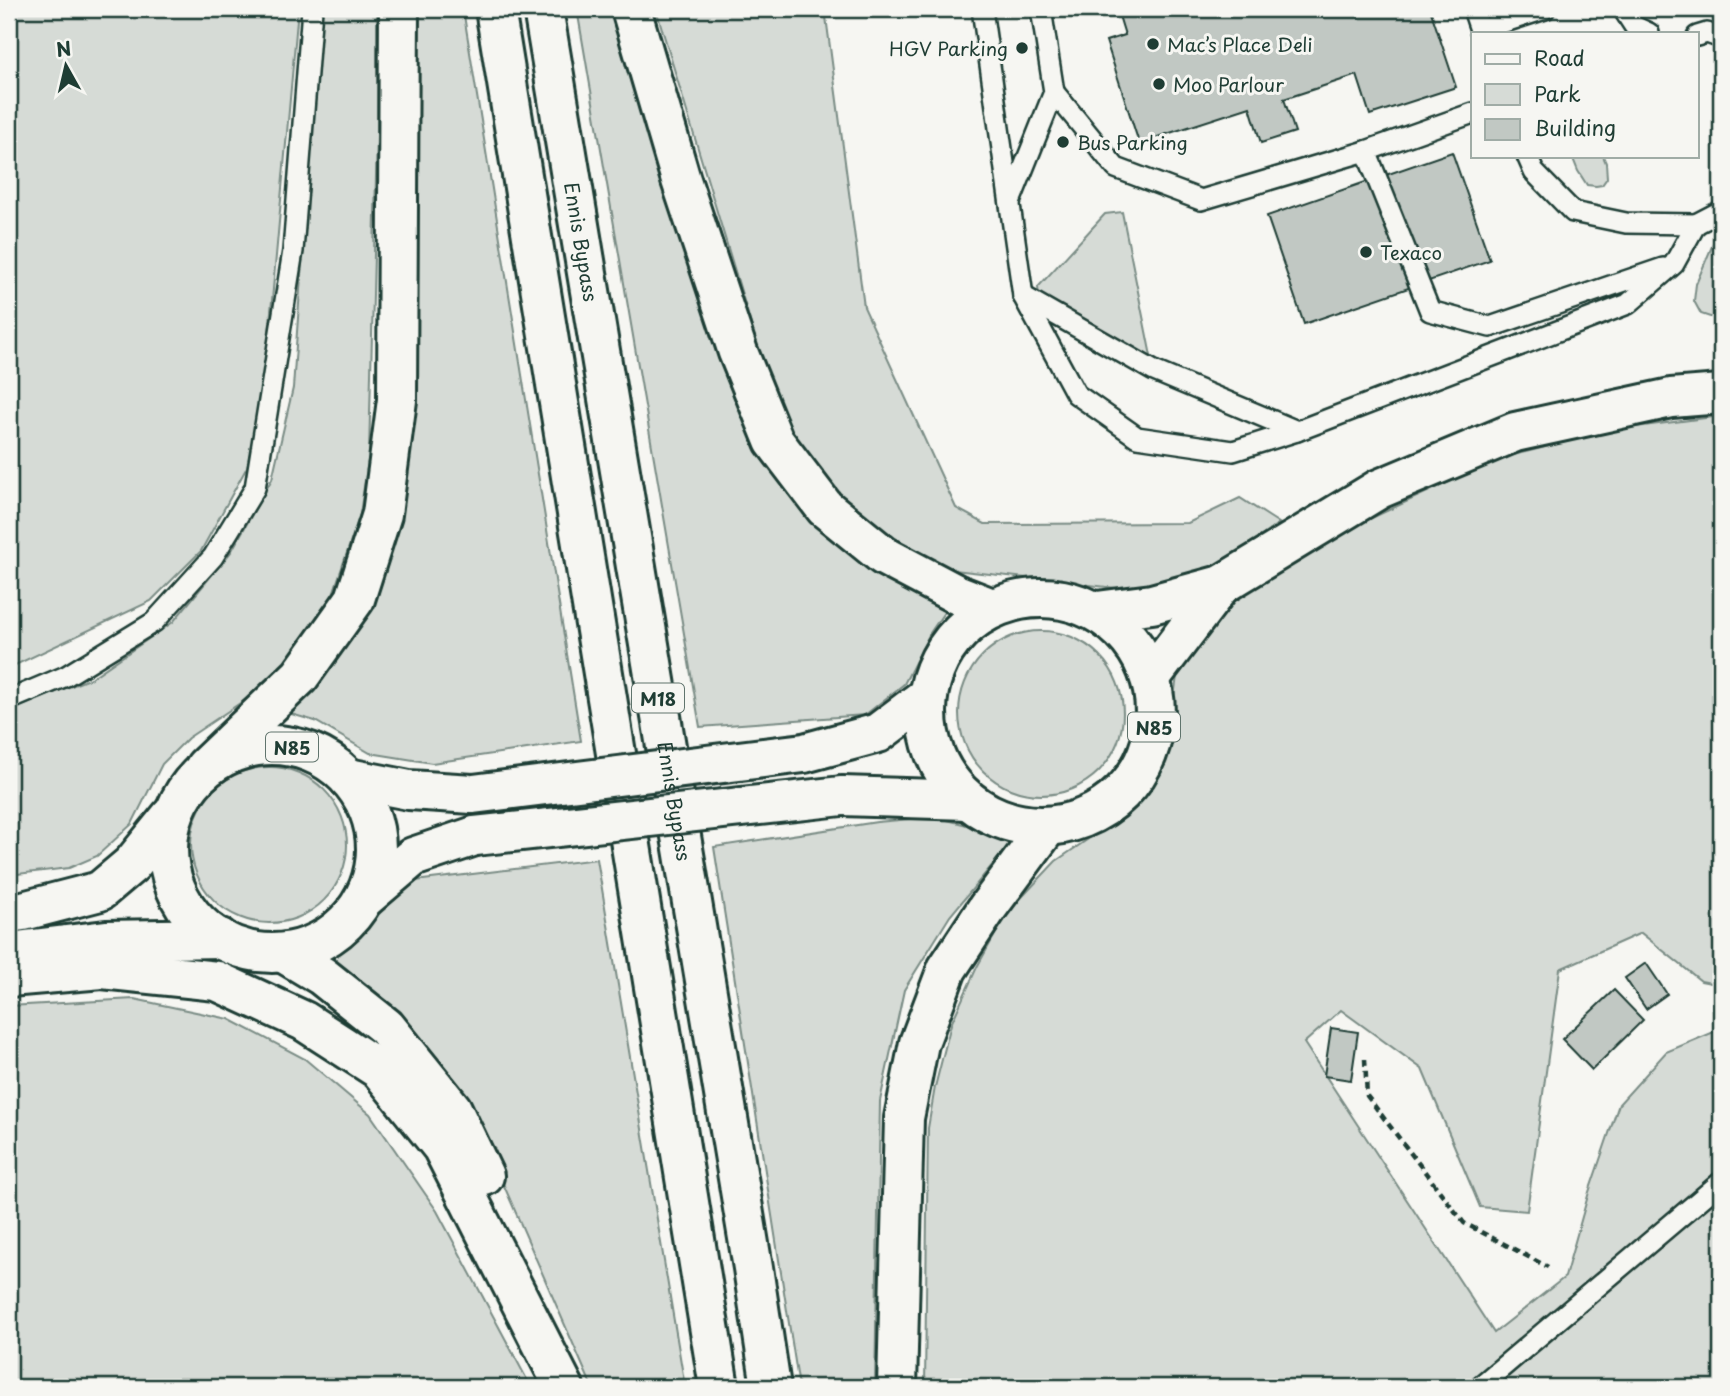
<svg xmlns="http://www.w3.org/2000/svg" width="1730" height="1396" viewBox="0 0 1730 1396" font-family="'Playpen Sans',sans-serif">
<style>
.green{fill:#d6dbd6;stroke:#7a8c85;stroke-width:2}
.building{fill:#c1c8c3;stroke:#1f3d34;stroke-width:2}
.lines{fill:none;stroke-linecap:round;stroke-linejoin:round}
.lane-casing{stroke:#1f3d34;stroke-width:24}
.secondary-casing{stroke:#1f3d34;stroke-width:44}
.primary-casing{stroke:#1f3d34;stroke-width:44}
.highway-casing{stroke:#1f3d34;stroke-width:44}
.path{stroke:#1f3d34;stroke-width:4.5;stroke-dasharray:7 5;stroke-linecap:butt}
.lane{stroke:#f6f6f2;stroke-width:19}
.secondary{stroke:#f6f6f2;stroke-width:38}
.primary{stroke:#f6f6f2;stroke-width:38}
.highway{stroke:#f6f6f2;stroke-width:38}
.primary-bridge-casing{stroke:#1f3d34;stroke-width:44;stroke-linecap:butt}
.primary-bridge{stroke:#f6f6f2;stroke-width:38}
.poi-dot{fill:#1f3d34;stroke:#f6f6f2;stroke-width:2.5}
.labels{text-anchor:middle;dominant-baseline:central;stroke-width:6;stroke-linejoin:round;paint-order:stroke}
.shield{fill:#f6f6f2;stroke:#60746d;stroke-width:2}
.shield-label{font-size:18px;font-weight:bold;fill:#1f3d34}
.poi-label{font-size:19px;fill:#1f3d34;stroke:#f6f6f2;text-anchor:start}
.street-label{font-size:19px;fill:#1f3d34;stroke:#f6f6f2}
</style>
<rect width="100%" height="100%" fill="#f6f6f2"/>
<filter id="ink" filterUnits="userSpaceOnUse"><feTurbulence type="fractalNoise" baseFrequency=".0143" numOctaves="2"/><feDisplacementMap in="SourceGraphic" scale="14" xChannelSelector="R" yChannelSelector="G"/><feConvolveMatrix kernelMatrix="1 2 1 2 8 2 1 2 1" color-interpolation-filters="sRGB"/></filter>
<g filter="url(#ink)">
<g class="green">
<path d="M9 9H298L264 390 247 467 201 551 151 601 9 668Z"/>
<path d="M320 9H377V135L369 454 360 514 331 600 294 653 258 691 188 738 162 764 132 824 97 856 69 868 9 875V711L91 678 173 622 231 552 272 479 293 388Z"/>
<path d="M416 9H463L581 741 432 763 370 753 315 721 291 714 348 634 386 552Z"/>
<path d="M577 9H622L723 366 772 469 949 605 930 633 904 684 865 715 700 727Z"/>
<path d="M656 9H825L864 307 956 508 985 524 1188 523 1240 498 1279 523 1210 574 1134 590 954 570 874 531 828 488 790 431 762 361Z"/>
<path d="M1572 156H1603L1606 163 1607 178 1602 185 1596 186 1587 185 1578 171Z"/>
<path d="M1122 212 1154 371 1040 306 1038 287 1105 214Z"/>
<path d="M1721 229V315L1713 318 1701 314 1694 301 1696 284 1718 232Z"/>
<path d="M1721 416V985L1701 981 1641 933 1560 969 1527 1211 1480 1207 1422 1069 1341 1010 1304 1043 1494 1333 1565 1277 1589 1192 1619 1104 1666 1052 1721 1029V1387H925L928 1128 935 1087 951 1024 977 967 1007 913 1056 861 1122 816 1151 787 1166 753 1178 669 1205 626 1242 591 1346 530 1498 459 1612 430Z"/>
<circle cx="1041" cy="713" r="82"/>
<circle cx="269" cy="845" r="78"/>
<path d="M935 817 995 832 1009 845 950 916 904 990 880 1101 875 1387H799L714 847 877 822Z"/>
<path d="M597 859 685 1387H592L467 1101 335 966V954L415 881Z"/>
<path d="M134 999 229 1019 305 1059 370 1114 437 1211 531 1387H9V1006Z"/>
</g>
<g class="building">
<path d="M1117 9H1430L1456 87 1370 115 1357 75 1284 99 1295 132 1261 143 1250 107 1139 143 1106 41 1125 35Z"/>
<path d="M1452 152 1490 260 1304 324 1267 216Z"/>
<path d="M1646 963 1667 994 1646 1009 1625 978Z"/>
<path d="M1614 990 1643 1020 1592 1070 1562 1039Z"/>
<path d="M1331 1028 1358 1032 1351 1080 1324 1076Z"/>
</g>
<g class="lines">
<defs>
<g id="lane">
<path d="M982 9 1023 296 1076 394 1137 437 1233 451 1297 431 1628 304 1674 264 1696 224 1721 211"/>
<path d="M1473 9 1481 33"/>
<path d="M1623 9 1634 26 1649 33"/>
<path d="M1480 30 1545 9"/>
<path d="M1697 36 1707 33 1721 38"/>
<path d="M1054 92 1116 168 1201 200 1366 151 1473 113"/>
<path d="M1366 151 1430 311 1490 327 1663 268"/>
<path d="M1527 156 1534 172 1573 212 1626 223 1696 224"/>
<path d="M1010 202 1054 92 1041 9"/>
<path d="M1023 296 1154 371 1297 431"/>
<path d="M9 700 66 676 154 622 213 557 255 488 293 251 312 9"/>
<path d="M1479 1387 1721 1182"/>
</g>
<g id="secondary">
<path d="M1097 611 1152 604 1221 585 1379 489 1515 432 1671 398 1721 394"/>
<path d="M1151 677 1221 585"/>
</g>
<g id="primary">
<circle cx="1041" cy="712" r="114"/>
<circle cx="272" cy="849" r="104"/>
<path d="M804 753 878 733 927 696"/>
<path d="M348 778 409 790 473 794"/>
<path d="M842 796 968 800"/>
<path d="M366 897 413 857 475 836"/>
<path d="M9 913 23 911 100 891 132 864 171 816"/>
<path d="M9 952 106 940 220 938"/>
</g>
<g id="highway">
<path d="M495 9 719 1387"/>
<path id="s1" d="M543 9 753 1268 771 1387"/>
<path d="M631 9 681 180 738 352 774 441 825 508 884 556 956 594 992 608"/>
<path d="M205 767 300 676 355 599 382 514 397 400 399 9"/>
<path d="M287 955 322 976 386 1027 452 1109 484 1176"/>
<path d="M9 977 102 969 217 981 304 1021 380 1070 442 1147 564 1387"/>
<path d="M897 1387 904 1118 919 1043 947 969 988 907 1048 826"/>
</g>
</defs>
<use href="#lane" class="lane-casing"/>
<use href="#secondary" class="secondary-casing"/>
<use href="#primary" class="primary-casing"/>
<use href="#highway" class="highway-casing"/>
<path class="path" d="M1365 1059 1367 1096 1464 1223 1548 1267"/>
<use href="#lane" class="lane"/>
<use href="#secondary" class="secondary"/>
<use href="#primary" class="primary"/>
<use href="#highway" class="highway"/>
<defs>
<g id="primary-bridge">
<path d="M473 794 804 753"/>
<path d="M475 836 842 796"/>
</g>
</defs>
<use href="#primary-bridge" class="primary-bridge-casing"/>
<use href="#primary-bridge" class="primary-bridge"/>
</g>
</g>
<g class="poi-dot">
<circle cx="1153" cy="44" r="7"/>
<circle cx="1022" cy="48" r="7"/>
<circle cx="1159" cy="84" r="7"/>
<circle cx="1063" cy="142" r="7"/>
<circle cx="1366" cy="252" r="7"/>
</g>
<g class="labels">
<g class="shield">
<rect x="632" y="683.5" width="52" height="29" rx="5"/>
<rect x="1128" y="712.5" width="52" height="29" rx="5"/>
<rect x="266" y="732.5" width="52" height="29" rx="5"/>
</g>
<g class="shield-label">
<text x="658" y="698">M18</text>
<text x="1154" y="727">N85</text>
<text x="292" y="747">N85</text>
</g>
<g class="poi-label">
<text x="1167" y="44">Mac’s Place Deli</text>
<text x="1008" y="48" text-anchor="end">HGV Parking</text>
<text x="1173" y="84">Moo Parlour</text>
<text x="1077" y="142">Bus Parking</text>
<text x="1380" y="252">Texaco</text>
</g>
<g class="street-label">
<text stroke="none"><textPath href="#s1" startOffset="236">Ennis Bypass</textPath></text>
<text stroke="none"><textPath href="#s1" startOffset="803">Ennis Bypass</textPath></text>
</g>
</g>
<rect width="1730" height="1396" fill="none" stroke="#f6f6f2" stroke-width="35"/>
<rect x="18" y="18" width="1695" height="1361" fill="none" stroke="#1f3d34" stroke-width="2.5" filter="url(#ink)"/>
<rect x="1471" y="32" width="228" height="126" fill="#f6f6f2" stroke="#a0aca6" stroke-width="2"/>
<rect x="1485" y="54" width="35" height="10" fill="#f6f6f2" stroke="#a0aca6" stroke-width="2"/>
<text x="1534" y="66" font-size="21" fill="#1f3d34">Road</text>
<rect x="1485" y="84" width="35" height="21" fill="#d6dbd6" stroke="#a0aca6" stroke-width="2"/>
<text x="1534" y="102" font-size="21" fill="#1f3d34">Park</text>
<rect x="1485" y="119" width="35" height="21" fill="#c1c8c3" stroke="#a0aca6" stroke-width="2"/>
<text x="1534" y="136" font-size="21" fill="#1f3d34">Building</text>
<g transform="translate(66 66) rotate(352)" stroke="#f6f6f2" stroke-width="5" paint-order="stroke">
<path d="M0-5L12 26L0 18L-12 26Z" fill="#1f3d34"/>
<text y="-10" font-size="19" font-weight="bold" text-anchor="middle" fill="#1f3d34">N</text>
</g>
</svg>
